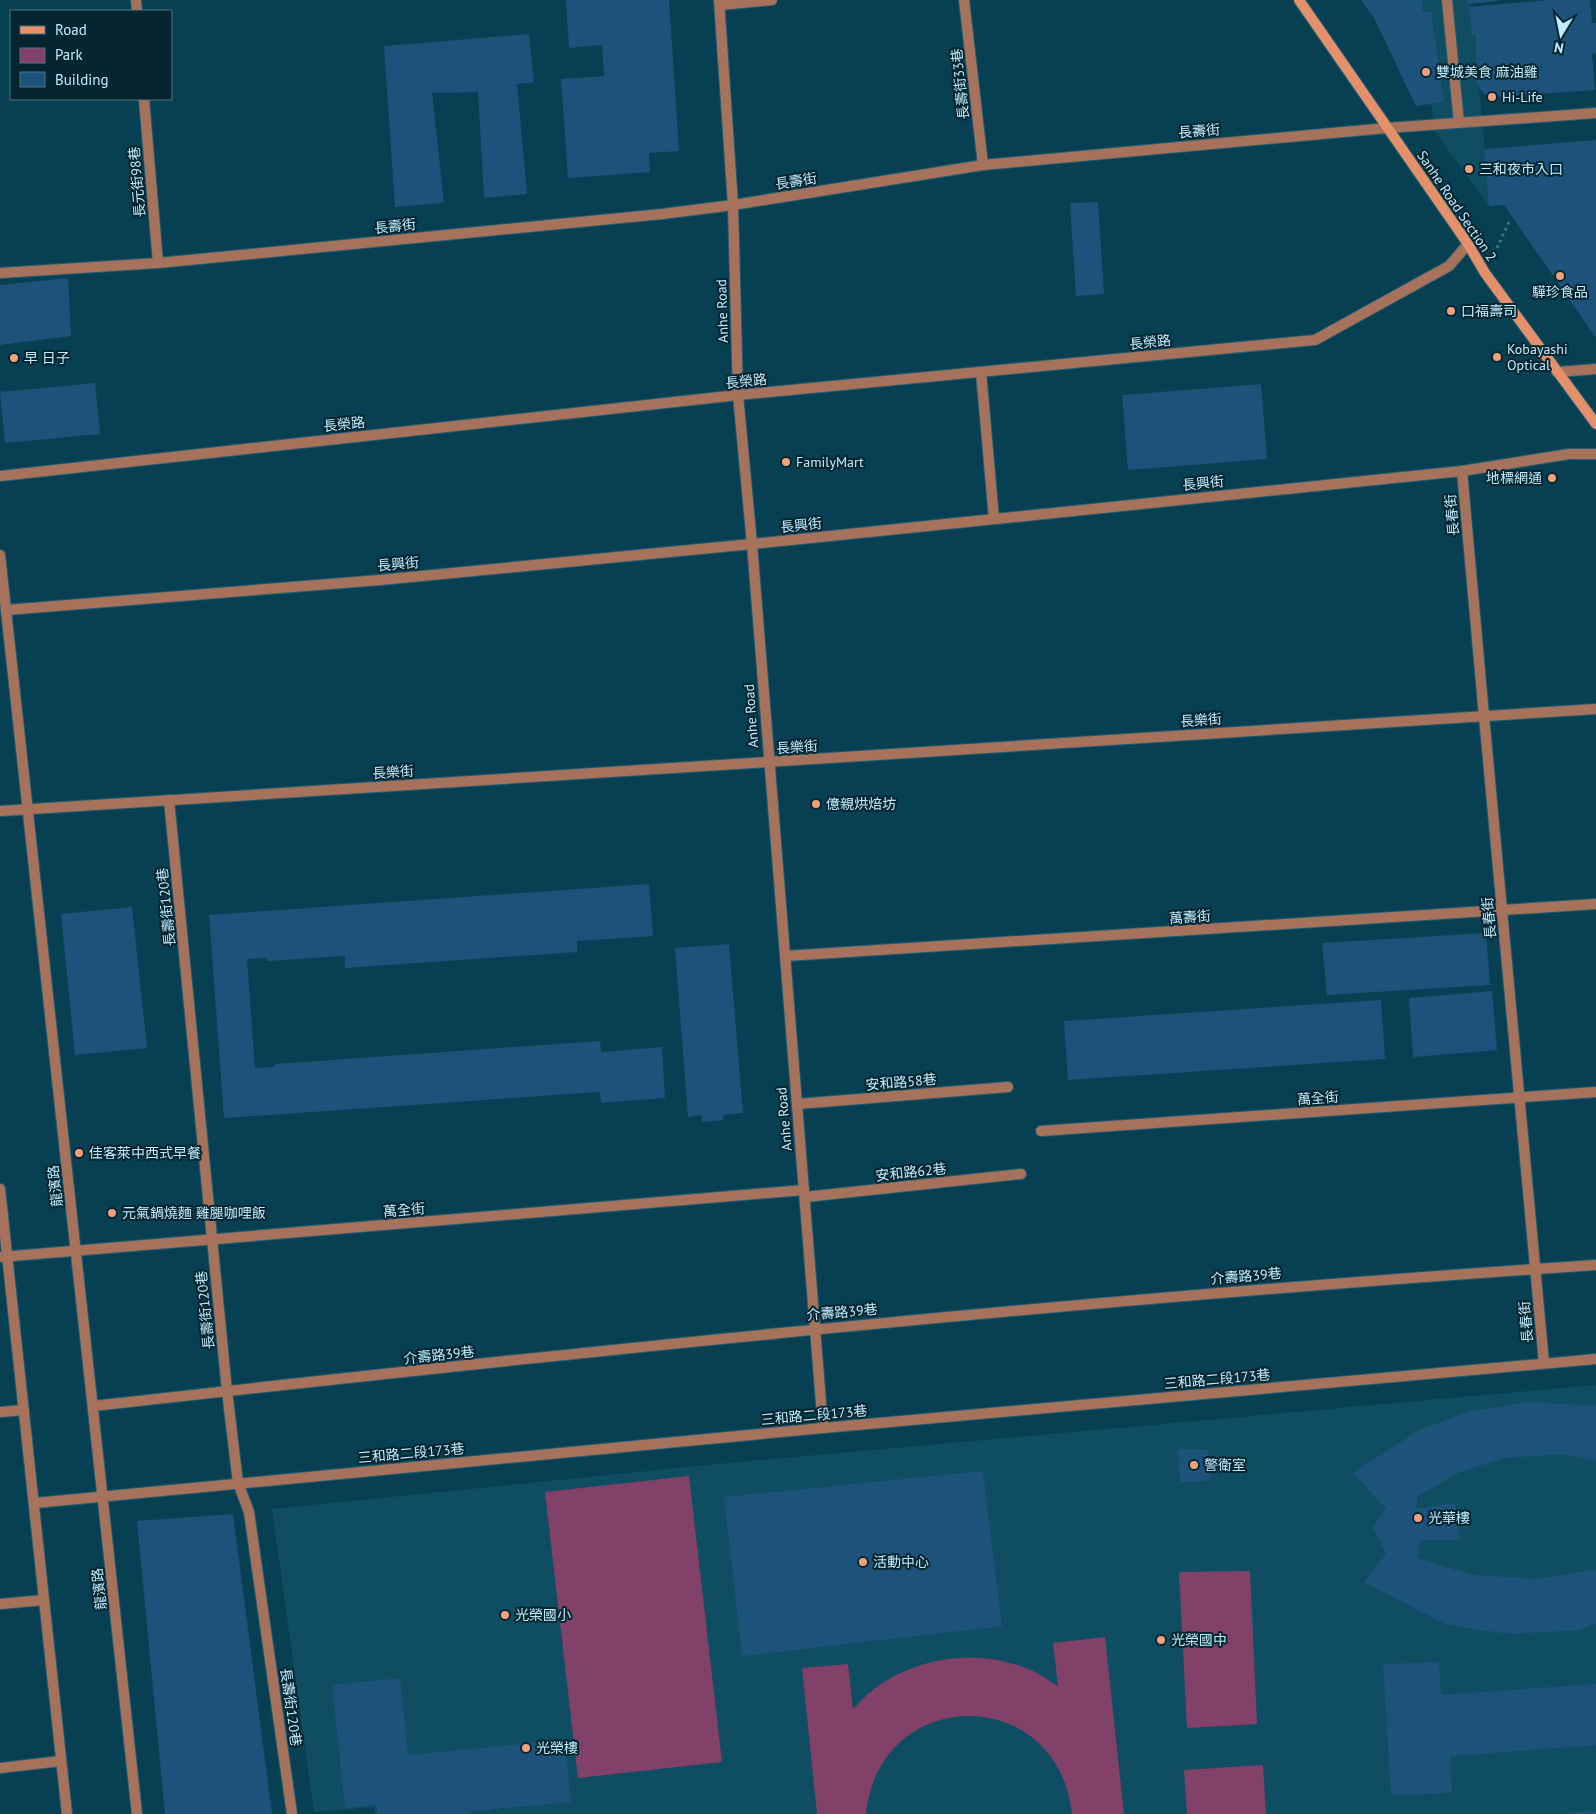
<svg xmlns="http://www.w3.org/2000/svg" width="1596" height="1814" viewBox="0 0 1596 1814" font-family="'PT Sans','Noto Sans TC',sans-serif">
<style>
.built{fill:#0f4e62}
.green{fill:#814168}
.building{fill:#1d527a}
.lines{fill:none;stroke-linecap:round;stroke-linejoin:round}
.service-casing{stroke:#285f71;stroke-width:12}
.minor-casing{stroke:#285f71;stroke-width:12}
.secondary-casing{stroke:#285f71;stroke-width:12}
.path{stroke:#3f7486;stroke-width:3;stroke-dasharray:2.5 4;stroke-linecap:butt}
.service{stroke:#a7725b;stroke-width:10}
.minor{stroke:#a7725b;stroke-width:10}
.secondary{stroke:#e4906b;stroke-width:10}
.poi-dot{fill:#f1a17d;stroke:#052530;stroke-width:2}
.labels{text-anchor:middle;dominant-baseline:central;stroke-width:4;stroke-linejoin:round;paint-order:stroke}
.poi-label{font-size:14px;fill:#c0ecfe;stroke:#052530;text-anchor:start}
.street-label{font-size:14px;fill:#c0ecfe;stroke:#052530}
</style>
<rect width="100%" height="100%" fill="#074052"/>
<g class="built">
<path d="M1421 0H1471L1490 208 1434 130Z"/>
<path d="M1596 1385V1814H375L374 1807 314 1812 272 1509 707 1465Z"/>
</g>
<g class="green">
<path d="M689 1476 722 1762 578 1778 545 1492Z"/>
<path d="M1250 1571 1257 1724 1187 1728 1179 1572Z"/>
<path d="M1105 1637 1124 1814H1072C1058 1683 879 1684 866 1814H817L802 1668 848 1664 853 1709C861 1701 869 1692 878 1686 922 1655 982 1649 1031 1670 1041 1674 1049 1681 1058 1686L1053 1643Z"/>
<path d="M1263 1765 1266 1814H1187L1184 1770Z"/>
</g>
<g class="building">
<path d="M566 0H669L679 151 649 153 650 172 568 178 561 79 604 76 602 45 569 48Z"/>
<path d="M1361 0H1422L1423 12H1431L1444 102 1416 106 1374 18Z"/>
<path d="M1467 0H1498V1L1467 4Z"/>
<path d="M1550 0H1590L1592 23H1596V53L1592 54 1595 90 1495 97 1484 94 1477 84 1475 34 1472 35 1469 7Z"/>
<path d="M529 34 534 82 517 84 527 194 484 198 478 92 432 93 444 203 395 207 384 46Z"/>
<path d="M1596 140V338L1504 205 1489 206 1484 149Z"/>
<path d="M1098 202 1104 294 1076 296 1070 203Z"/>
<path d="M68 278 71 336 0 345V285Z"/>
<path d="M95 383 100 434 5 443 0 392Z"/>
<path d="M1261 384 1267 459 1128 470 1122 395Z"/>
<path d="M649 884 653 936 577 941V952L345 968V956L267 961V958L247 959 255 1068 275 1067V1064L600 1041 601 1052 662 1047 665 1098 601 1103 600 1092 224 1118 209 915Z"/>
<path d="M132 907 147 1048 75 1055 61 914Z"/>
<path d="M1486 933 1490 985 1327 995 1322 943Z"/>
<path d="M729 944 743 1113 723 1115V1120L702 1122 701 1115 688 1117 675 948Z"/>
<path d="M1492 991 1497 1050 1413 1057 1409 998Z"/>
<path d="M1381 1000 1385 1059 1068 1080 1064 1021Z"/>
<path d="M1530 1402 1596 1406V1461L1561 1454 1505 1458 1460 1472 1418 1496 1416 1509 1455 1503 1460 1540H1421L1417 1558 1473 1575 1536 1579 1596 1570V1623L1579 1630 1509 1634 1447 1625 1364 1582 1386 1554 1373 1527 1386 1508 1353 1473 1419 1430 1471 1411Z"/>
<path d="M1178 1449 1208 1450 1210 1481 1180 1482Z"/>
<path d="M983 1471 1002 1626 742 1656 724 1497Z"/>
<path d="M233 1514 272 1814H165L137 1521Z"/>
<path d="M1439 1662 1441 1695 1596 1684V1745L1450 1756 1452 1793 1391 1795 1383 1664Z"/>
<path d="M400 1678 408 1755 565 1740 571 1802 473 1811 469 1814H377L376 1805 345 1808 332 1685Z"/>
<path d="M1592 1811 1596 1812V1814H1552Z"/>
</g>
<g class="lines">
<defs>
<g id="service">
<path d="M136 0 137 11"/>
<path d="M964 0 983 165"/>
<path d="M720 5 772 0"/>
<path d="M144 99 158 263"/>
<path d="M981 372 994 519"/>
<path d="M1557 372 1596 369"/>
<path d="M1462 471 1484 716"/>
<path d="M6 610 380 580 752 544 1462 471 1569 454H1596"/>
<path d="M169 800 227 1391 238 1483 249 1512 292 1814"/>
<path d="M0 811 1596 709"/>
<path d="M785 956 1596 904"/>
<path d="M797 1104 1008 1087"/>
<path d="M1041 1131 1596 1092"/>
<path d="M805 1197 1021 1174"/>
<path d="M0 1257 804 1190"/>
<path d="M93 1406C593 1350 1094 1298 1596 1265"/>
<path d="M0 1412 24 1410"/>
<path d="M0 1604 44 1600"/>
<path d="M0 1768 61 1761"/>
</g>
<g id="minor">
<path d="M719 0 733 205 738 395 752 544 823 1428"/>
<path d="M1447 0 1459 123"/>
<path d="M0 273 158 263 662 214 733 205 983 165 1387 128 1596 113"/>
<path d="M0 476 738 395 1315 340 1449 266 1468 244"/>
<path d="M0 555 137 1814"/>
<path d="M1484 716 1544 1363"/>
<path d="M0 1189 67 1814"/>
<path d="M35 1503 823 1428 1596 1359"/>
</g>
<path id="secondary" d="M1299 0 1468 244 1485 273 1596 424"/>
</defs>
<use href="#service" class="service-casing"/>
<use href="#minor" class="minor-casing"/>
<use href="#secondary" class="secondary-casing"/>
<path class="path" d="M1497 248 1509 222"/>
<use href="#service" class="service"/>
<use href="#minor" class="minor"/>
<use href="#secondary" class="secondary"/>
</g>
<g class="poi-dot">
<circle cx="1426" cy="72" r="5"/>
<circle cx="1492" cy="97" r="5"/>
<circle cx="1469" cy="169" r="5"/>
<circle cx="1560" cy="276" r="5"/>
<circle cx="1451" cy="311" r="5"/>
<circle cx="1497" cy="357" r="5"/>
<circle cx="14" cy="358" r="5"/>
<circle cx="786" cy="462" r="5"/>
<circle cx="1552" cy="478" r="5"/>
<circle cx="816" cy="804" r="5"/>
<circle cx="79" cy="1153" r="5"/>
<circle cx="112" cy="1213" r="5"/>
<circle cx="1194" cy="1465" r="5"/>
<circle cx="1418" cy="1518" r="5"/>
<circle cx="863" cy="1562" r="5"/>
<circle cx="505" cy="1615" r="5"/>
<circle cx="1161" cy="1640" r="5"/>
<circle cx="526" cy="1748" r="5"/>
</g>
<g class="labels">
<g class="poi-label">
<text x="1436" y="72">雙城美食 麻油雞</text>
<text x="1502" y="97">Hi-Life</text>
<text x="1479" y="169">三和夜市入口</text>
<text x="1560" y="292" text-anchor="middle">驊珍食品</text>
<text x="1461" y="311">口福壽司</text>
<text x="1507" y="349">Kobayashi<tspan x="1507" dy="16">Optical</tspan></text>
<text x="24" y="358">早 日子</text>
<text x="796" y="462">FamilyMart</text>
<text x="1542" y="478" text-anchor="end">地標網通</text>
<text x="826" y="804">億親烘焙坊</text>
<text x="89" y="1153">佳客萊中西式早餐</text>
<text x="122" y="1213">元氣鍋燒麵 雞腿咖哩飯</text>
<text x="1204" y="1465">警衛室</text>
<text x="1428" y="1518">光華樓</text>
<text x="873" y="1562">活動中心</text>
<text x="515" y="1615">光榮國小</text>
<text x="1171" y="1640">光榮國中</text>
<text x="536" y="1748">光榮樓</text>
</g>
<g class="street-label">
<text transform="translate(960 84) rotate(-96)">長壽街33巷</text>
<text transform="translate(1199 131) rotate(-5)">長壽街</text>
<text transform="translate(796 181) rotate(-9)">長壽街</text>
<text transform="translate(137 182) rotate(-95)">長元街98巷</text>
<text transform="translate(1457 206) rotate(56)">Sanhe Road Section 2</text>
<text transform="translate(395 226) rotate(-6)">長壽街</text>
<text transform="translate(722 311) rotate(-92)">Anhe Road</text>
<text transform="translate(1150 342) rotate(-6)">長榮路</text>
<text transform="translate(746 381) rotate(-6)">長榮路</text>
<text transform="translate(344 424) rotate(-6)">長榮路</text>
<text transform="translate(1203 483) rotate(-6)">長興街</text>
<text transform="translate(1452 515) rotate(-95)">長春街</text>
<text transform="translate(801 525) rotate(-6)">長興街</text>
<text transform="translate(398 564) rotate(-5)">長興街</text>
<text transform="translate(751 716) rotate(-94)">Anhe Road</text>
<text transform="translate(1201 720) rotate(-4)">長樂街</text>
<text transform="translate(797 747) rotate(-4)">長樂街</text>
<text transform="translate(393 772) rotate(-4)">長樂街</text>
<text transform="translate(166 907) rotate(-96)">長壽街120巷</text>
<text transform="translate(1190 917) rotate(-4)">萬壽街</text>
<text transform="translate(1489 918) rotate(-95)">長春街</text>
<text transform="translate(901 1082) rotate(-5)">安和路58巷</text>
<text transform="translate(1318 1098) rotate(-4)">萬全街</text>
<text transform="translate(784 1119) rotate(-95)">Anhe Road</text>
<text transform="translate(911 1172) rotate(-6)">安和路62巷</text>
<text transform="translate(55 1186) rotate(-96)">龍濱路</text>
<text transform="translate(404 1210) rotate(-5)">萬全街</text>
<text transform="translate(1246 1276) rotate(-5)">介壽路39巷</text>
<text transform="translate(205 1310) rotate(-96)">長壽街120巷</text>
<text transform="translate(842 1312) rotate(-5)">介壽路39巷</text>
<text transform="translate(1526 1322) rotate(-95)">長春街</text>
<text transform="translate(439 1355) rotate(-6)">介壽路39巷</text>
<text transform="translate(1217 1379) rotate(-5)">三和路二段173巷</text>
<text transform="translate(814 1415) rotate(-5)">三和路二段173巷</text>
<text transform="translate(411 1453) rotate(-5)">三和路二段173巷</text>
<text transform="translate(99 1589) rotate(-96)">龍濱路</text>
<text transform="translate(291 1707) rotate(82)">長壽街120巷</text>
</g>
</g>
<rect x="10" y="10" width="162" height="90" fill="#052530" stroke="#507582"/>
<rect x="20" y="26" width="25" height="8" fill="#e4906b" stroke="#507582"/>
<text x="55" y="35" font-size="15" fill="#c0ecfe">Road</text>
<rect x="20" y="48" width="25" height="15" fill="#814168" stroke="#507582"/>
<text x="55" y="60" font-size="15" fill="#c0ecfe">Park</text>
<rect x="20" y="72" width="25" height="15" fill="#1d527a" stroke="#507582"/>
<text x="55" y="85" font-size="15" fill="#c0ecfe">Building</text>
<g transform="translate(1561 35) rotate(190)" stroke="#052530" stroke-width="4" paint-order="stroke">
<path d="M0-4L9 19L0 12L-9 19Z" fill="#c0ecfe"/>
<text y="-8" font-size="14" font-weight="bold" text-anchor="middle" fill="#c0ecfe">N</text>
</g>
</svg>
